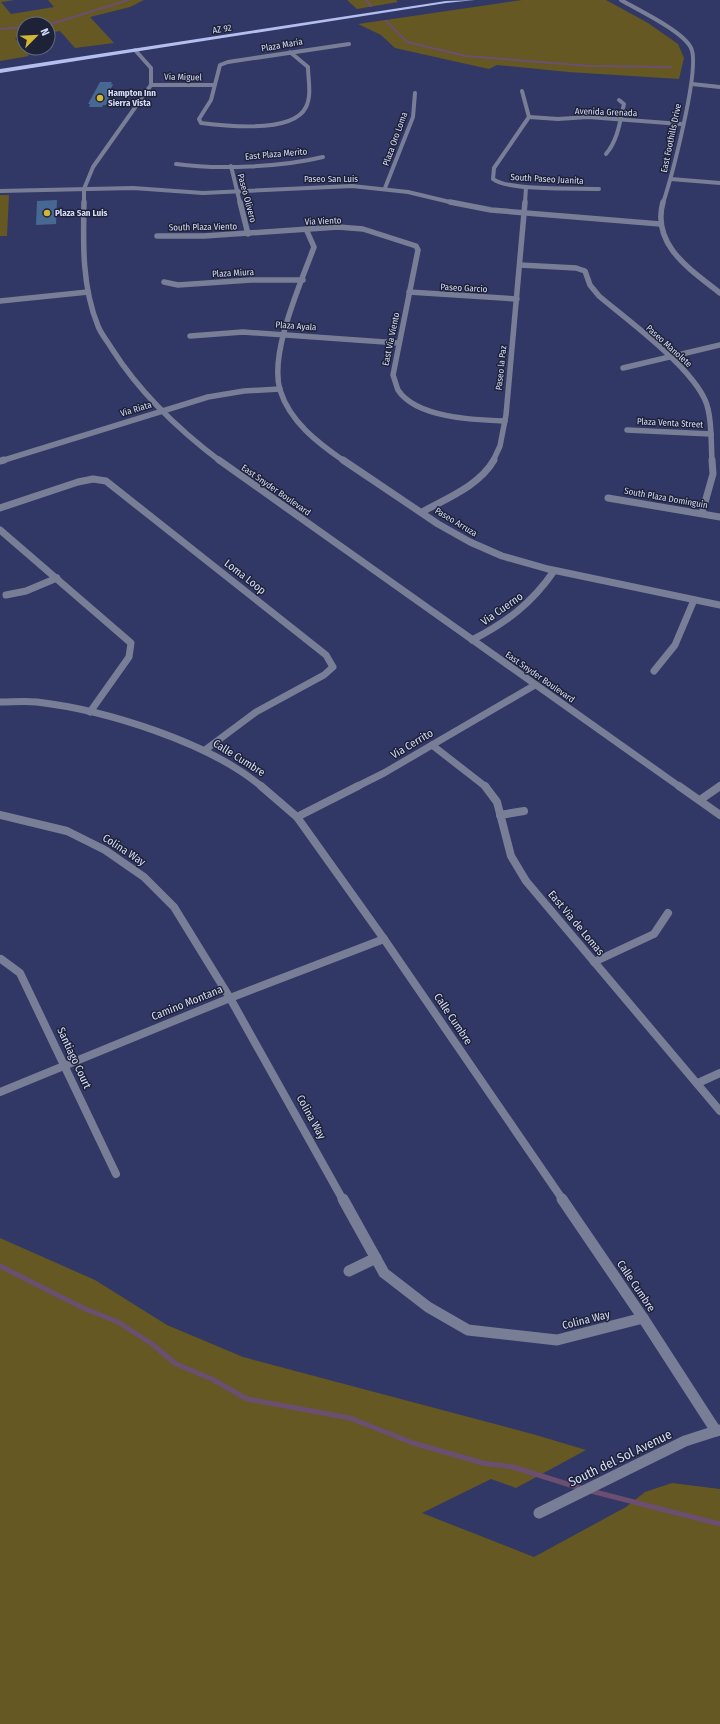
<svg xmlns="http://www.w3.org/2000/svg" width="720" height="1724" viewBox="0 0 720 1724" font-family="'Fira Sans Condensed',sans-serif">
<style>
.green{fill:#655822}
.lines{fill:none;stroke-linecap:round;stroke-linejoin:round}
.stream-far1{stroke:#6c4f70;stroke-width:2}
.stream{stroke:#6c4f70;stroke-width:5}
.building{fill:#476893}
.minor-far4{stroke:#797e97;stroke-width:4}
.minor-far3{stroke:#797e97;stroke-width:5.5}
.minor-far2{stroke:#797e97;stroke-width:7}
.minor-far1{stroke:#797e97;stroke-width:8}
.minor{stroke:#797e97;stroke-width:11}
.tertiary-far4{stroke:#797e97;stroke-width:4}
.tertiary-far3{stroke:#797e97;stroke-width:5.5}
.tertiary-far2{stroke:#797e97;stroke-width:7}
.tertiary-far1{stroke:#797e97;stroke-width:8}
.tertiary{stroke:#797e97;stroke-width:11}
.primary{fill:#b4bff0;fill-rule:evenodd}
.poi-dot{fill:#d4b635;stroke:#1e2237;stroke-width:1.5}
.labels{text-anchor:middle;dominant-baseline:central;stroke-width:3;stroke-linejoin:round;paint-order:stroke}
.far-street-label{font-size:9px;fill:#d6dcf9;stroke:#1e2237}
.far-poi-label{font-size:9px;font-weight:bold;fill:#d6dcf9;stroke:#1e2237;text-anchor:start}
.street-label{font-size:11px;fill:#d6dcf9;stroke:#1e2237}
.near-street-label{font-size:13px;fill:#d6dcf9;stroke:#1e2237}
</style>
<rect width="100%" height="100%" fill="#313866"/>
<g class="green">
<path d="M0 0H15L1 2 11 14 54 7 48 0H144L130 7 90 17 114 43 75 48 60 31 48 33V24H24V36L15 38 29 56 0 61Z"/>
<path d="M347 0H396L398 2 357 9Z"/>
<path d="M522 0H606L648 23 678 44 684 58 679 79 568 72 497 65 489 69 395 48 381 35 358 24Z"/>
<path d="M0 195H9L7 236H0Z"/>
<path d="M0 1238 95 1280 167 1325 243 1357 536 1435 586 1450 516 1488 491 1479 422 1513 534 1557 626 1507 645 1492 672 1483 720 1489V1724H0Z"/>
</g>
<g class="lines">
<g class="stream-far1">
<path d="M366 0 371 6"/>
<path d="M386 21 407 42 466 56 590 66 671 67"/>
<path d="M48 25 128 0"/>
<path d="M0 29 24 27"/>
</g>
<g class="stream">
<path d="M0 1266 83 1308 118 1322 152 1344 176 1364 212 1379 247 1399 350 1418 413 1443 483 1463 513 1467 583 1489"/>
<path d="M591 1491 720 1524"/>
</g>
</g>
<g class="building">
<path d="M100 82H112L111 84H113L110 91H112L106 105H103L102 107H89L90 104H88Z"/>
<path d="M57 200 56 224 36 225 37 201Z"/>
</g>
<g class="lines">
<g class="minor-far4">
<path d="M290 52 308 67C308 79 312 95 306 107 293 134 225 126 201 123L199 119 211 100 220 65 228 62 349 44"/>
<path d="M692 84 720 87"/>
<path d="M151 85H214"/>
<path d="M522 91 529 117 494 168 493 179C508 191 577 188 599 189"/>
<path d="M529 117 558 119 588 117 681 124"/>
<path d="M606 154C618 140 620 121 624 104L619 100"/>
<path d="M176 164C218 170 282 167 323 157"/>
<path d="M231 166 240 203"/>
<path d="M671 179 720 183"/>
<path d="M385 188 413 117 415 93"/>
<path d="M0 191 133 188 203 193 352 186 408 192 454 203"/>
<path d="M525 203 526 187"/>
</g>
<g class="minor-far3">
<path d="M240 202 248 234"/>
<path d="M450 202 491 210 660 224"/>
<path d="M306 229 314 247C301 283 269 353 280 390 290 422 318 443 344 461"/>
<path d="M157 236H204L338 227 363 229 416 246 418 250 393 375C395 380 396 385 398 390 416 418 475 420 505 421"/>
<path d="M520 265 576 268 585 271 590 285 599 296C627 320 701 373 708 409 712 425 711 444 712 461"/>
<path d="M164 282 178 285 251 280H303"/>
<path d="M409 292 517 299"/>
<path d="M0 301 88 292"/>
<path d="M190 336 243 332 399 343"/>
<path d="M623 368 720 345"/>
<path d="M627 430 711 434"/>
<path d="M1 461 208 397 244 391 280 389"/>
<path d="M493 461 500 446 506 415 525 202"/>
</g>
<g class="minor-far2">
<path d="M343 460 438 524 470 542 502 556 548 569 720 605"/>
<path d="M0 461 4 460"/>
<path d="M608 498 720 517"/>
<path d="M0 508 78 482 93 479 106 481 326 655 333 667 324 675 256 712 205 750"/>
<path d="M422 512C447 498 479 486 494 460"/>
<path d="M702 513 713 474 712 460"/>
<path d="M0 530 131 643 129 657 90 712"/>
<path d="M6 595 26 591 57 578"/>
<path d="M472 640C506 623 532 603 554 571"/>
<path d="M654 671 675 645 694 600"/>
<path d="M0 702C12 702 25 701 37 702 105 710 209 742 262 787"/>
<path d="M432 745 486 787"/>
<path d="M356 787 384 773 535 685"/>
</g>
<g class="minor-far1">
<path d="M261 786 297 817 384 939 563 1200"/>
<path d="M485 786 497 802 511 856 526 881 720 1111"/>
<path d="M0 815 67 831 105 850 144 877 174 907 230 998 343 1200"/>
<path d="M500 815 524 811"/>
<path d="M297 817 358 786"/>
<path d="M1 959 20 973 116 1174"/>
<path d="M594 962 654 934 668 913"/>
<path d="M698 1083 720 1073"/>
<path d="M0 1092 230 998 384 939"/>
</g>
<g class="minor">
<path d="M343 1199 384 1273 428 1307 468 1330 557 1340 643 1318"/>
<path d="M349 1271 376 1258"/>
<path d="M539 1513 685 1441 716 1431 643 1318 562 1199"/>
</g>
<g class="tertiary-far4">
<path d="M621 0C638 10 683 31 691 48 701 67 671 179 663 203"/>
<path d="M84 203V189L93 167 151 85V68L135 50"/>
</g>
<g class="tertiary-far3">
<path d="M84 202C83 244 82 287 98 326 101 334 108 342 112 349 140 393 179 430 220 461"/>
<path d="M663 202C651 245 691 270 720 293"/>
</g>
<g class="tertiary-far2">
<path d="M219 460 680 787"/>
<path d="M719 787 720 786"/>
</g>
<g class="tertiary-far1">
<path d="M679 786 720 815"/>
<path d="M700 800 720 786"/>
</g>
<path class="tertiary" d="M716 1431 720 1430"/>
<path class="primary" d="M475 0 446 3 0 73V69L446 1Z"/>
</g>
<g class="poi-dot">
<circle cx="100" cy="98" r="4"/>
<circle cx="47" cy="213" r="4"/>
</g>
<g class="labels">
<g class="far-street-label">
<text transform="translate(222 29) rotate(-9)">AZ 92</text>
<text transform="translate(282 45) rotate(-10)">Plaza Maria</text>
<text transform="translate(183 77) rotate(1)">Via Miguel</text>
<text transform="translate(606 112) rotate(2)">Avenida Grenada</text>
<text transform="translate(671 138) rotate(-78)">East Foothills Drive</text>
<text transform="translate(395 139) rotate(-70)">Plaza Oro Loma</text>
<text transform="translate(276 154) rotate(-5)">East Plaza Merito</text>
<text x="331" y="179">Paseo San Luis</text>
<text transform="translate(547 179) rotate(3)">South Paseo Juanita</text>
<text transform="translate(247 198) rotate(75)">Paseo Olivero</text>
<text transform="translate(323 221) rotate(-2)">Via Viento</text>
<text transform="translate(203 227) rotate(-1)">South Plaza Viento</text>
<text transform="translate(233 273) rotate(-3)">Plaza Miura</text>
<text transform="translate(464 288) rotate(3)">Paseo Garcio</text>
<text transform="translate(296 326) rotate(4)">Plaza Ayala</text>
<text transform="translate(391 339) rotate(-78)">East Via Viento</text>
<text transform="translate(669 346) rotate(42)">Paseo Manolete</text>
<text transform="translate(501 368) rotate(-84)">Paseo la Paz</text>
<text transform="translate(136 409) rotate(-17)">Via Riata</text>
<text transform="translate(670 423) rotate(3)">Plaza Venta Street</text>
<text transform="translate(276 490) rotate(35)">East Snyder Boulevard</text>
<text transform="translate(666 498) rotate(10)">South Plaza Dominguin</text>
<text transform="translate(456 522) rotate(31)">Paseo Arruza</text>
<text transform="translate(540 677) rotate(35)">East Snyder Boulevard</text>
</g>
<g class="far-poi-label">
<text x="108" y="93">Hampton Inn<tspan x="108" dy="10">Sierra Vista</tspan></text>
<text x="55" y="213">Plaza San Luis</text>
</g>
<g class="street-label">
<text transform="translate(245 577) rotate(38)">Loma Loop</text>
<text transform="translate(502 609) rotate(-35)">Via Cuerno</text>
<text transform="translate(412 744) rotate(-31)">Via Cerrito</text>
<text transform="translate(239 758) rotate(32)">Calle Cumbre</text>
<text transform="translate(124 850) rotate(33)">Colina Way</text>
<text transform="translate(576 923) rotate(50)">East Via de Lomas</text>
<text transform="translate(187 1003) rotate(-22)">Camino Montana</text>
<text transform="translate(453 1019) rotate(56)">Calle Cumbre</text>
<text transform="translate(74 1058) rotate(65)">Santiago Court</text>
<text transform="translate(311 1117) rotate(61)">Colina Way</text>
<text transform="translate(636 1286) rotate(56)">Calle Cumbre</text>
<text transform="translate(586 1320) rotate(-14)">Colina Way</text>
</g>
<g class="near-street-label">
<text transform="translate(620 1458) rotate(-26)">South del Sol Avenue</text>
</g>
</g>
<g transform="translate(36 36) rotate(66)"><circle r="19" fill="#1e2237" stroke="#686c85"/>
<path d="M0-3L7 15L0 10L-7 15Z" fill="#d4b635"/>
<text y="-6" font-size="11" font-weight="bold" text-anchor="middle" fill="#d6dcf9">N</text>
</g>
</svg>
